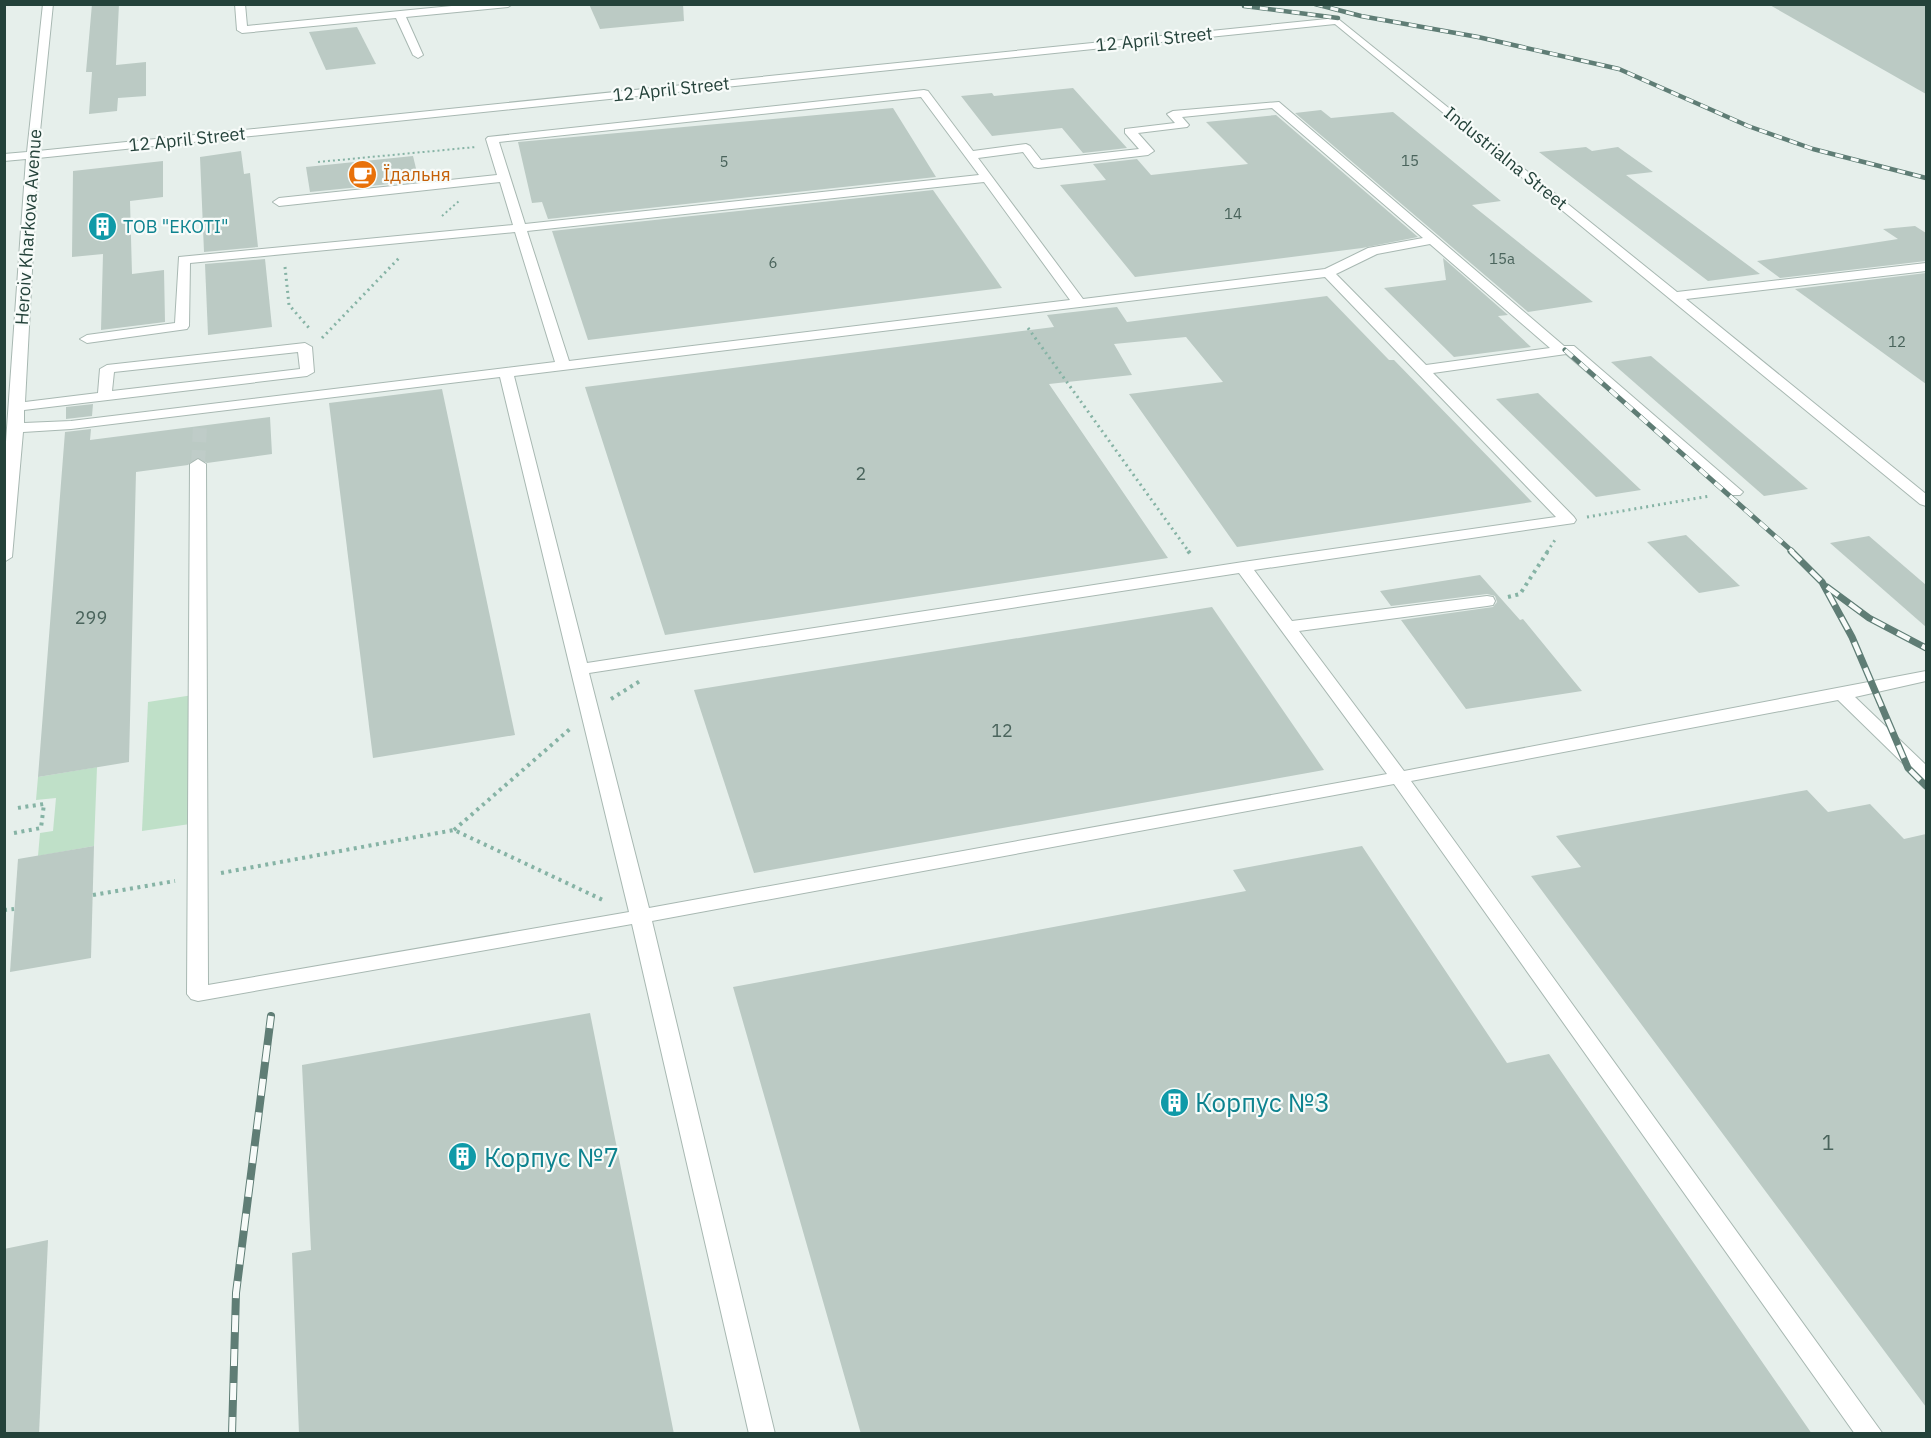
<svg xmlns="http://www.w3.org/2000/svg" width="1931" height="1438" viewBox="0 0 1931 1438" font-family="'IBM Plex Sans',sans-serif">
<style>
.green{fill:#bfe0c8}
.building{fill:#bbcac4}
.lines{fill:none;stroke-linecap:round;stroke-linejoin:round}
.minor-tunnel{stroke:#bfccc8;stroke-width:14;stroke-dasharray:14 8;stroke-linecap:butt}
.minor-casing{stroke:#a8b8b2;stroke-width:2}
.path-far2{stroke:#86b3a5;stroke-width:2;stroke-dasharray:2 3;stroke-linecap:butt}
.path-far1{stroke:#86b3a5;stroke-width:3;stroke-dasharray:2 4;stroke-linecap:butt}
.path{stroke:#86b3a5;stroke-width:4;stroke-dasharray:3 4.5;stroke-linecap:butt}
.minor{fill:#fff;fill-rule:evenodd}
.rail-far3-casing{stroke:#5f7d75;stroke-width:4.5}
.rail-far2-casing{stroke:#5f7d75;stroke-width:5}
.rail-far1-casing{stroke:#5f7d75;stroke-width:7}
.rail-casing{stroke:#5f7d75;stroke-width:8}
.rail-far3{stroke:#f7fbf9;stroke-width:3;stroke-dasharray:8;stroke-linecap:butt}
.rail-far2{stroke:#f7fbf9;stroke-width:4;stroke-dasharray:10;stroke-linecap:butt}
.rail-far1{stroke:#f7fbf9;stroke-width:4.5;stroke-dasharray:14;stroke-linecap:butt}
.rail{stroke:#f7fbf9;stroke-width:6;stroke-dasharray:17;stroke-linecap:butt}
.labels{text-anchor:middle;dominant-baseline:central;stroke-width:4.5;stroke-linejoin:round;paint-order:stroke}
.far-number-label{font-size:15px;fill:#4a645c}
.far-street-label{font-size:18px;fill:#24423a;stroke:#f7fbf9}
.far-food-label{font-size:18px;fill:#c56008;stroke:#f7fbf9;text-anchor:start}
.far-culture-label{font-size:18px;fill:#0d838f;stroke:#f7fbf9;text-anchor:start}
.number-label{font-size:18px;fill:#4a645c}
.near-number-label{font-size:21px;fill:#4a645c}
.near-culture-label{font-size:26px;fill:#0d838f;stroke:#f7fbf9;text-anchor:start}
</style>
<rect width="100%" height="100%" fill="#e6efeb"/>
<g class="green">
<path d="M193 695 190 824 142 831 148 702Z"/>
<path d="M97 767 94 846 38 856 40 833 53 831 56 798 36 800 38 777Z"/>
</g>
<g class="building">
<path d="M92 4H119L116 65 146 62V96L118 98 117 111 89 114 92 72H86Z"/>
<path d="M589 4H683L684 21 600 29Z"/>
<path d="M1768 4H1926V94Z"/>
<path d="M357 27 376 64 326 70 309 32Z"/>
<path d="M1073 88 1127 148 1083 153 1062 128 992 136 961 96 992 93 994 96Z"/>
<path d="M893 108 936 177 548 219 542 202 532 203 518 142Z"/>
<path d="M1321 110 1331 118 1393 112 1501 201 1472 205 1593 302 1528 312 1295 113Z"/>
<path d="M1276 115 1418 237 1362 248 1135 277 1060 185 1106 180 1093 164 1137 159 1151 175 1248 164 1206 122Z"/>
<path d="M1586 147 1592 151 1618 147 1653 172 1626 175 1760 274 1708 281 1539 152Z"/>
<path d="M241 151 244 174 250 173 258 247 204 252 200 157Z"/>
<path d="M413 156 419 181 310 192 306 167Z"/>
<path d="M163 161V197L130 201 132 274 164 270 165 322 101 330 103 254 72 257 73 171Z"/>
<path d="M933 190 1002 288 588 340 552 231Z"/>
<path d="M1915 226 1926 233V261L1780 278 1757 261 1898 239 1883 229Z"/>
<path d="M1443 258 1508 315 1498 316 1531 347 1454 357 1384 288 1446 280Z"/>
<path d="M265 259 272 327 208 335 205 264Z"/>
<path d="M1926 273V384L1795 289Z"/>
<path d="M1327 296 1389 360H1394L1532 502 1237 547 1129 394 1223 382 1186 337 1114 344 1132 375 1049 384 1168 558 665 635 585 387 1054 327 1047 315 1117 307 1127 322Z"/>
<path d="M1651 356 1808 489 1764 496 1611 362Z"/>
<path d="M442 389 515 735 373 758 329 403Z"/>
<path d="M1538 393 1641 490 1596 497 1496 399Z"/>
<path d="M93 404 92 416 66 419V407Z"/>
<path d="M270 417 272 454 207 463 197 457 188 465 136 472 129 762 38 777 65 432 91 429 90 440Z"/>
<path d="M1686 535 1740 586 1699 593 1647 542Z"/>
<path d="M1869 536 1926 585V627L1830 543Z"/>
<path d="M1480 575 1520 620 1523 619 1582 691 1466 709 1401 620 1493 607 1497 602 1495 596 1487 594 1391 606 1380 591Z"/>
<path d="M1212 607 1324 770 754 873 694 690Z"/>
<path d="M1807 790 1828 812 1870 804 1904 839 1926 834V1407L1531 876 1581 867 1556 836Z"/>
<path d="M94 846 91 958 10 972 18 859Z"/>
<path d="M1362 846 1507 1063 1549 1054 1812 1434H861L733 987 1246 891 1233 870Z"/>
<path d="M590 1013 674 1434H299L292 1253 311 1250 302 1065Z"/>
<path d="M48 1240 39 1434H4V1249Z"/>
</g>
<g class="lines">
<path class="minor-tunnel" d="M198 464 200 426"/>
<defs>
<g id="minor">
<path d="M43 4H53L38 151 1337 18 1677 292 1926 263V271L1686 299 1926 494V506L1920 504 1335 24 38 158 25 402 98 393 100 369 107 365 305 343 312 347 314 372 307 376 24 410V423L71 421 555 362 515 232 190 263 189 326 187 329 87 343 80 339 87 335 175 323 179 257 513 225 500 182 279 206 273 202 279 198 497 175 486 139 488 137 924 90 928 91 973 151 1026 144 1030 146 1041 160 1139 149 1125 133V129L1175 123 1167 114 1173 111 1279 102 1564 346H1574L1743 492 1740 495H1730L1566 354 1433 373 1574 517 1576 520 1574 523 1254 570 1292 621 1487 596 1493 597 1495 601 1493 605 1487 606 1299 631 1404 771 1926 671V681L1855 697 1926 765V781L1919 779 1838 700 1411 781 1883 1434H1855L1394 784 652 921 775 1434H749L632 924 198 1001 191 999 187 994 190 464 198 459 206 464 208 985 629 912 500 377 71 429 23 432 12 557 4 562V470L26 159 4 161V154L27 152ZM921 97 979 175 525 224 499 142ZM1272 108 1423 238 1368 248 1325 269 1083 299 978 158 1023 152 1034 167 1038 168 1148 155 1154 151 1138 133 1187 127 1189 125 1182 117ZM984 182 1070 300 569 361 527 231ZM1430 244 1550 348 1426 365 1336 274 1377 254ZM1325 277 1556 517 1243 562 587 663 514 376ZM298 352 300 369 112 391 114 372ZM1239 573 1387 774 649 908 589 673Z"/>
<path d="M235 4H245L247 26 472 4H513L508 7 406 17 423 55 418 58 413 55 396 18 242 33 237 30Z"/>
</g>
</defs>
<use href="#minor" class="minor-casing"/>
<g class="path-far2">
<path d="M318 162 476 147"/>
<path d="M442 216 459 201"/>
</g>
<g class="path-far1">
<path d="M285 267 289 305 310 329"/>
<path d="M1028 328 1189 552"/>
<path d="M322 338 400 257"/>
<path d="M1587 517 1710 496"/>
<path d="M1547 552 1555 540"/>
</g>
<g class="path">
<path d="M1188 551 1192 556"/>
<path d="M1508 597 1520 594 1548 551"/>
<path d="M611 699 640 681"/>
<path d="M454 830 571 728"/>
<path d="M14 833 41 828 44 804 17 808"/>
<path d="M221 873 454 830 605 901"/>
<path d="M93 895 175 881"/>
<path d="M4 910 14 909"/>
</g>
<use href="#minor" class="minor"/>
<defs>
<g id="rail-far3">
<path d="M1315 4 1361 16 1478 37 1619 69 1748 126 1813 149 1926 178"/>
<path d="M1244 6 1338 18"/>
</g>
<path id="rail-far2" d="M1565 350 1793 552"/>
<g id="rail-far1">
<path d="M1791 551 1822 582 1852 637 1908 768 1926 786"/>
<path d="M1827 587 1869 618 1926 648"/>
</g>
<path id="rail" d="M232 1434 236 1293 271 1016"/>
</defs>
<use href="#rail-far3" class="rail-far3-casing"/>
<use href="#rail-far2" class="rail-far2-casing"/>
<use href="#rail-far1" class="rail-far1-casing"/>
<use href="#rail" class="rail-casing"/>
<use href="#rail-far3" class="rail-far3"/>
<use href="#rail-far2" class="rail-far2"/>
<use href="#rail-far1" class="rail-far1"/>
<use href="#rail" class="rail"/>
</g>
<defs>
<symbol id="cafe-disc" viewBox="-11 -11 22 22"><circle r="9.5" fill="#e8710a" stroke="#f7fbf9"/><path d="M-5.5-4.5H6V0H3Q3 3.5 0 3.5H-2.5Q-5.5 3.5-5.5 0ZM3-3.2v2h1.7v-2ZM-6 4.5H4V6H-6Z" fill="#fff"/></symbol>
<symbol id="building-disc" viewBox="-11 -11 22 22"><circle r="9.5" fill="#0f9aa8" stroke="#f7fbf9"/><path d="M-4-6H4V6H1V3H-1V6H-4ZM-2.5-4.3h1.7v1.8h-1.7ZM.8-4.3h1.7v1.8H.8ZM-2.5-1h1.7V.8h-1.7ZM.8-1h1.7V.8H.8Z" fill="#fff"/></symbol>
</defs>
<g fill-rule="evenodd">
<use href="#cafe-disc" x="346" y="158" width="33" height="33"/>
<use href="#building-disc" x="86" y="210" width="33" height="33"/>
<use href="#building-disc" x="1158" y="1086" width="33" height="33"/>
<use href="#building-disc" x="446" y="1140" width="33" height="33"/>
</g>
<g class="labels">
<g class="far-number-label">
<text x="1410" y="160">15</text>
<text x="724" y="161">5</text>
<text x="1233" y="213">14</text>
<text x="1502" y="258">15а</text>
<text x="773" y="262">6</text>
<text x="1897" y="341">12</text>
</g>
<g class="far-street-label">
<text transform="translate(1154 39) rotate(-6)">12 April Street</text>
<text transform="translate(671 89) rotate(-6)">12 April Street</text>
<text transform="translate(187 139) rotate(-6)">12 April Street</text>
<text transform="translate(1506 158) rotate(39)">Industrialna Street</text>
<text transform="translate(28 227) rotate(-86)">Heroiv Kharkova Avenue</text>
</g>
<g class="far-food-label">
<text x="383" y="174">Їдальня</text>
</g>
<g class="far-culture-label">
<text x="123" y="226">ТОВ "ЕКОТI"</text>
</g>
<g class="number-label">
<text x="861" y="473">2</text>
<text x="91" y="617">299</text>
<text x="1002" y="730">12</text>
</g>
<g class="near-number-label">
<text x="1828" y="1142">1</text>
</g>
<g class="near-culture-label">
<text x="1195" y="1102">Корпус №3</text>
<text x="484" y="1157">Корпус №7</text>
</g>
</g>
<rect width="1931" height="1438" fill="none" stroke="#24423a" stroke-width="12"/>
</svg>
